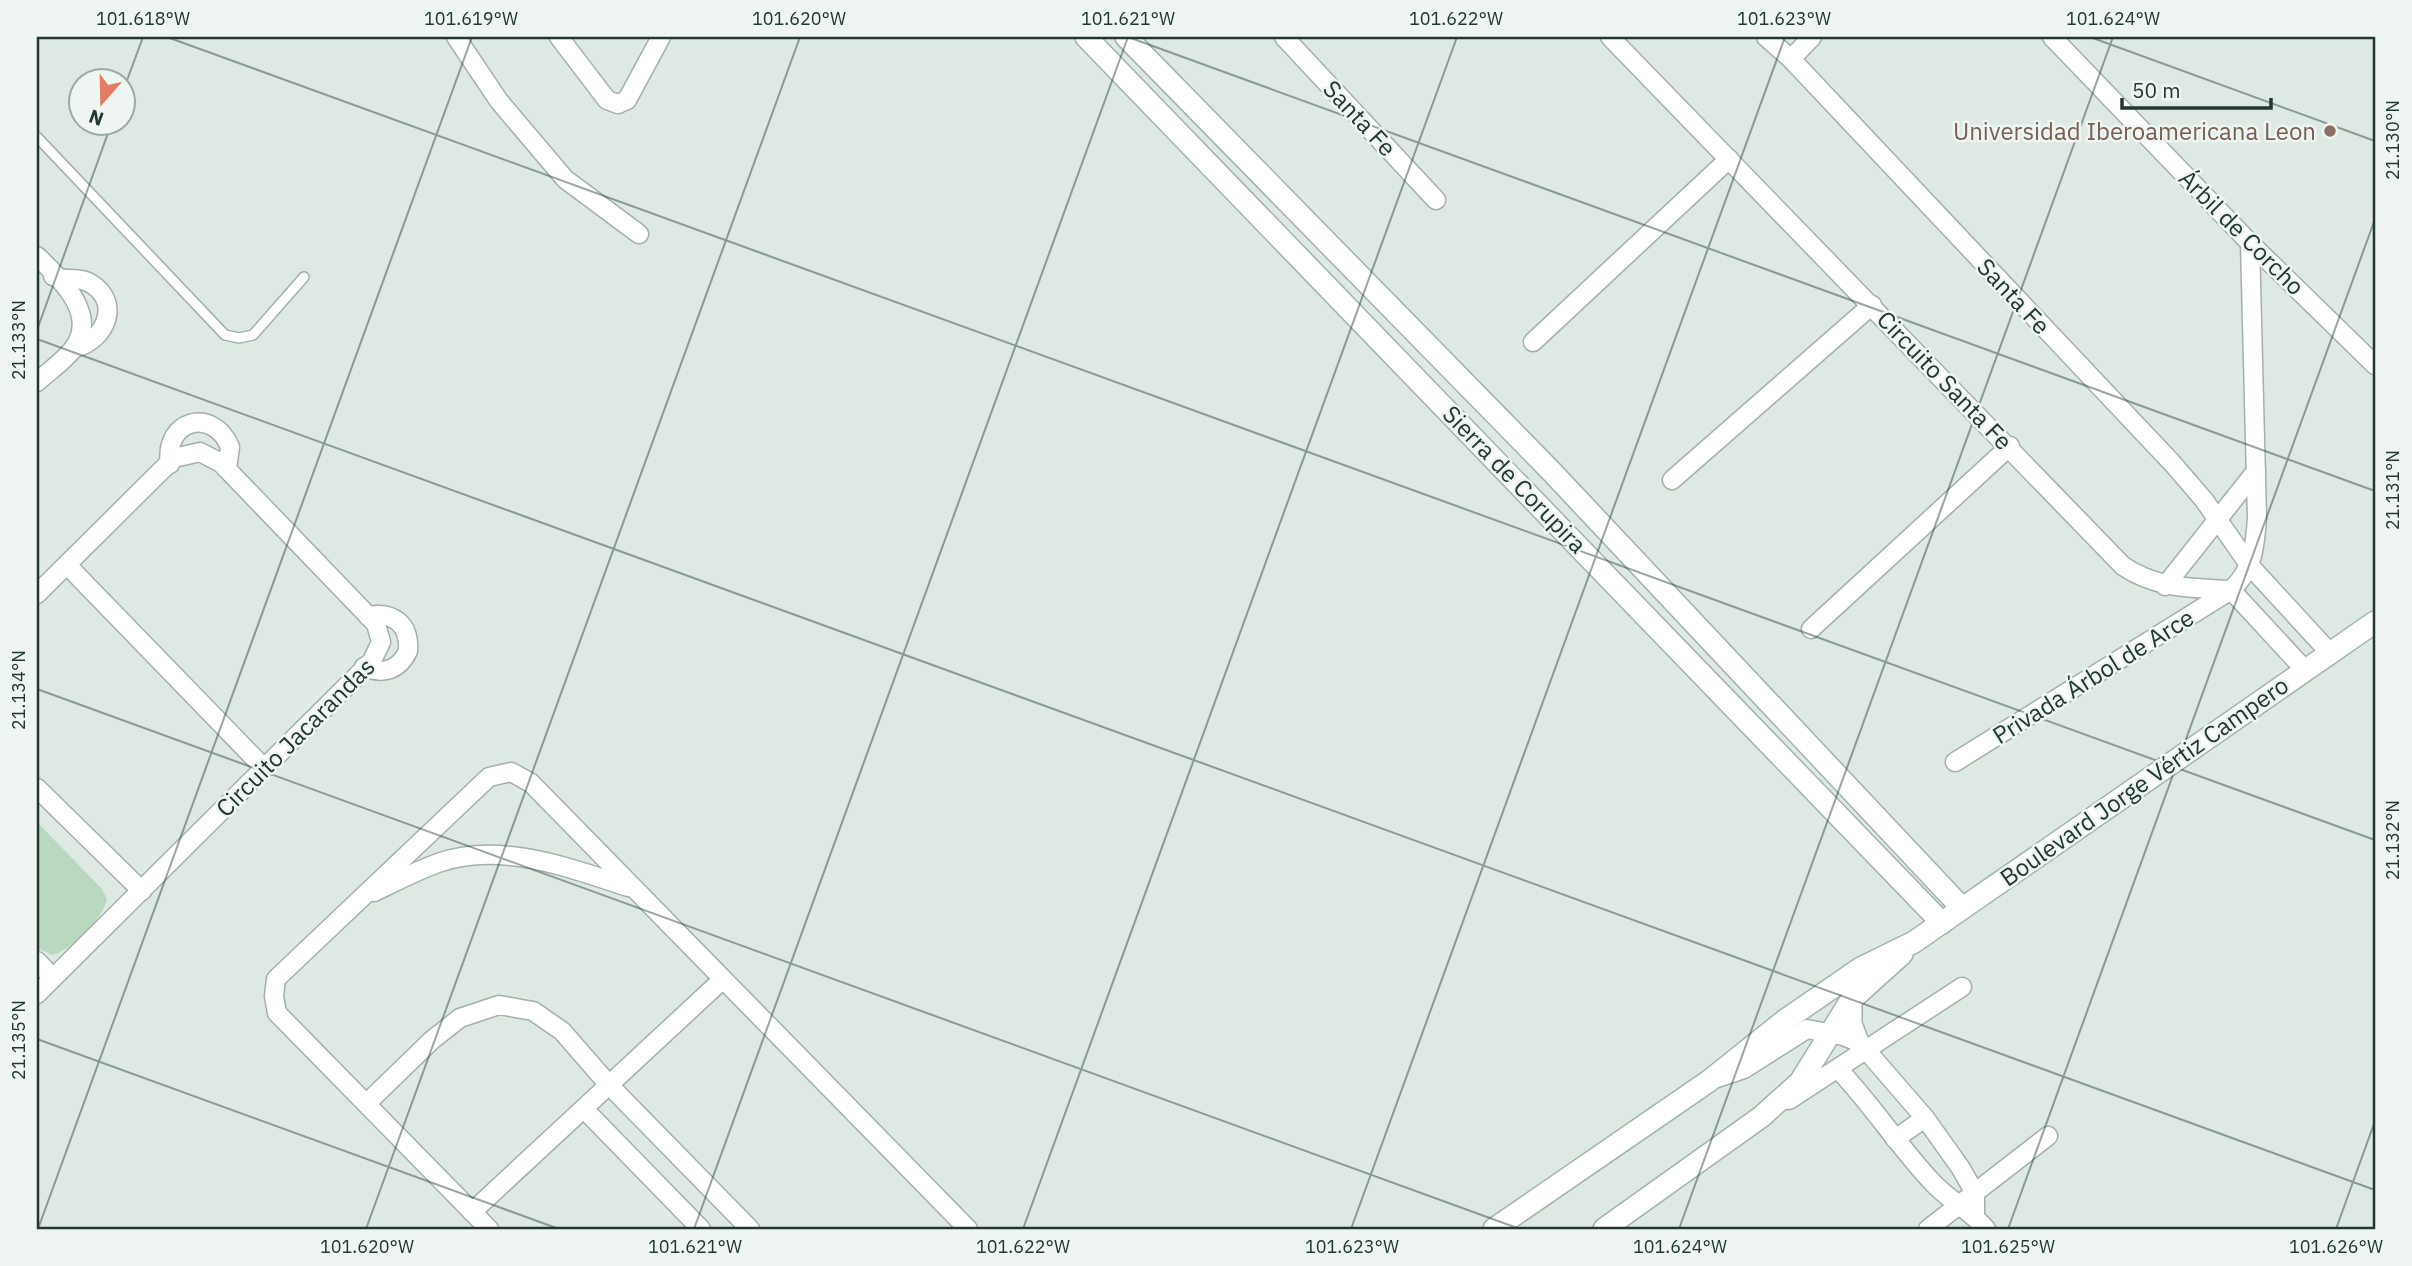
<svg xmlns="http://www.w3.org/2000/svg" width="2412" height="1266" viewBox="0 0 2412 1266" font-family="'IBM Plex Sans',sans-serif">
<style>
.green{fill:#bad8c0}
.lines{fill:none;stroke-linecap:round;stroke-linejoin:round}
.lane-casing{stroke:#a3b0aa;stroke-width:12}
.street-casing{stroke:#a3b0aa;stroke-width:21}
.secondary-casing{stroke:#a0b3ab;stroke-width:24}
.lane{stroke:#fff;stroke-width:9}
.street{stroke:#fff;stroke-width:18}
.secondary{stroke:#fff;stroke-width:21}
.ticks{fill:none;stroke:#223730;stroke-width:2;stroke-opacity:0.45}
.education-dot{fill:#8d6e63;stroke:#eff6f2;stroke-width:2.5}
.labels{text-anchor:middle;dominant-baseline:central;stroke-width:5;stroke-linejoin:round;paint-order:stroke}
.street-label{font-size:24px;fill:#223730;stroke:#eff6f2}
.education-label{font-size:24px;fill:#785e54;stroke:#eff6f2;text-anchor:end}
.neatline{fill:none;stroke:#223730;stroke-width:2.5}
.ticks-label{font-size:18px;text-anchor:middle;fill:#223730}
</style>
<rect width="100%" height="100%" fill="#dfe9e4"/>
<path class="green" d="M37 822 102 889 107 900C103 918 70 951 52 955L37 948Z"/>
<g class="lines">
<defs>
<path id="lane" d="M37 137 225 335 239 338 253 335 304 277"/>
<g id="street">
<path d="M456 37 499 101 565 179 639 234"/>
<path d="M559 37 607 100 618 104 627 100 661 37"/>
<path d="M1284 37 1436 200"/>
<path d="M1610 37 2123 566C2157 589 2192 588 2231 590L2305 670"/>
<path d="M1766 37 1791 59 2173 464 2204 500 2250 566 2330 653"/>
<path d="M2052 37 2250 243 2375 365"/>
<path d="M1791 59 1812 37"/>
<path d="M37 256C59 278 100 314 73 349 64 361 48 372 37 382"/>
<path d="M53 276C65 282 78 276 90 283 122 302 106 340 75 348"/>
<path d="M1533 342 1729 159"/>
<path d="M170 464C163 420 213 406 230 447L227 469"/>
<path d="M1672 480 1872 305"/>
<path d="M67 565 263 767"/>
<path d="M2165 586 2256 471"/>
<path d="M37 594 174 458 200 452 221 463 376 624 381 642 372 661 37 994"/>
<path d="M1811 629 2010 446"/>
<path d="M364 667C384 675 399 670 408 651 410 625 394 611 368 616"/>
<path d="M1955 762 2231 590C2253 570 2255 547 2257 518L2250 243"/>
<path d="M37 788 142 891"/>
<path d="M374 892C395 882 416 871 438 863 500 841 570 868 628 887"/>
<path d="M37 961 53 978"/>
<path d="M1839 1070C1873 1106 1899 1147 1933 1183 1950 1201 1971 1211 1986 1229"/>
<path d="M1717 1078 1744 1069 1807 1029 1843 1036 1858 1042 1867 1051 1925 1118 1960 1167 1975 1193V1216"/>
<path d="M1789 1100 1962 987"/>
<path d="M367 1103 432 1040 460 1018 499 1005 533 1011 562 1031 609 1085 750 1229"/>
<path d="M584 1109 701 1229"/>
<path d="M1895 1139 1925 1118"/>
<path d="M472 1212 722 980"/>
<path d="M489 1229 277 1013 274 996 276 979 489 777 511 772 531 783 968 1229"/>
<path d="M1928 1229 2048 1136"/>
</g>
<g id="secondary">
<path d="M1086 37 1942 923"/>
<path d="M1126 37 1551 471 1962 908"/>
<path d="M1851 1000V1024L1858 1042"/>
<path d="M1494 1229 1709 1081 1784 1021 1861 968 1914 942 2375 622"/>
<path d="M1604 1229 1761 1117 1800 1082 1851 1000 1902 954"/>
</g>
</defs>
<use href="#lane" class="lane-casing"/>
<use href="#street" class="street-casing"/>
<use href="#secondary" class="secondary-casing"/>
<use href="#lane" class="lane"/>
<use href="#street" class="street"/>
<use href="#secondary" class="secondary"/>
</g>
<path class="ticks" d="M167 37 2375 840M1128 37 2375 491M2090 37 2375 141M122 94 143 37M37 330 112 122M37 339 2375 1190M37 689 1520 1229M37 1039 559 1229M38 1229 472 37M366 1229 800 37M694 1229 1128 37M1023 1229 1457 37M1351 1229 1785 37M1679 1229 2113 37M2008 1229 2375 219M2336 1229 2375 1121"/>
<circle class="education-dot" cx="2330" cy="131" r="7"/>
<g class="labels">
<g class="street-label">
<text transform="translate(1360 118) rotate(47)">Santa Fe</text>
<text transform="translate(2242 232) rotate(45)">Árbil de Corcho</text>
<text transform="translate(2014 296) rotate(47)">Santa Fe</text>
<text transform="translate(1945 380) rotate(46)">Circuito Santa Fe</text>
<text transform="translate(1515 479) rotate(46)">Sierra de Corupira</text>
<text transform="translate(2093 676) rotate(-32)">Privada Árbol de Arce</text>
<text transform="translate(295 737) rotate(-45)">Circuito Jacarandas</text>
<text transform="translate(2144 781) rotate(-35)">Boulevard Jorge Vértiz Campero</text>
</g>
<g class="education-label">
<text x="2316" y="131">Universidad Iberoamericana Leon</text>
</g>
</g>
<rect width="2412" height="1266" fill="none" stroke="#eff6f2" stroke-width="77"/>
<g transform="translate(102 102) rotate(200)"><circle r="33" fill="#eff6f2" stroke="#9daaa4" stroke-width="2"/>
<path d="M0-5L12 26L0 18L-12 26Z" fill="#e47b62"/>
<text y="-10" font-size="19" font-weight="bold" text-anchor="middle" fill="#223730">N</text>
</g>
<path d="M2122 98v10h149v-10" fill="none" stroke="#223730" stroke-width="3.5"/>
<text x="2132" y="98" font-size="21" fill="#223730" stroke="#eff6f2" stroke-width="5" paint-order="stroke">50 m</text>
<rect x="38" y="38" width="2336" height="1190" class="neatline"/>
<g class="ticks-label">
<text x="143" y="25">101.618°W</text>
<text x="471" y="25">101.619°W</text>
<text x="799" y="25">101.620°W</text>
<text x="1128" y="25">101.621°W</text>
<text x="1456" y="25">101.622°W</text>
<text x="1784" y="25">101.623°W</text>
<text x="2113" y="25">101.624°W</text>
<text transform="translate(2393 140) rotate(-90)" y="6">21.130°N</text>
<text transform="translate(19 340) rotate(-90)" y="6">21.133°N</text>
<text transform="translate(2393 490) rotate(-90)" y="6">21.131°N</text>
<text transform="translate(19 690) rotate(-90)" y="6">21.134°N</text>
<text transform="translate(2393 840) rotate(-90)" y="6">21.132°N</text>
<text transform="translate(19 1040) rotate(-90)" y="6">21.135°N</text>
<text x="367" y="1253">101.620°W</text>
<text x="695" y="1253">101.621°W</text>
<text x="1023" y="1253">101.622°W</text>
<text x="1352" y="1253">101.623°W</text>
<text x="1680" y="1253">101.624°W</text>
<text x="2008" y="1253">101.625°W</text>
<text x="2336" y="1253">101.626°W</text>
</g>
</svg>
